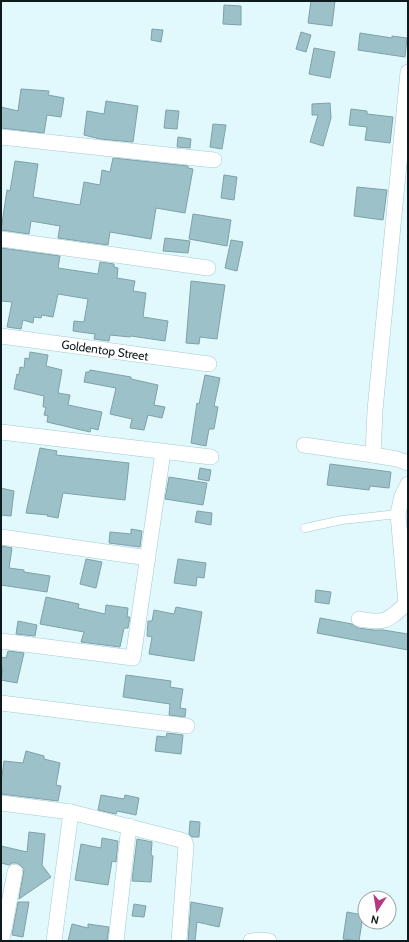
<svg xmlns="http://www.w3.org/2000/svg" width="409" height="942" viewBox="0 0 409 942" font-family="Cabin,sans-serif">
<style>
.building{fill:#9cc1c9;stroke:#7da2a9}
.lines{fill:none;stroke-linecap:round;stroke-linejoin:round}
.service-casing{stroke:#a4cad1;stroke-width:9}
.minor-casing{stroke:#a4cad1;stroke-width:16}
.service{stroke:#fff;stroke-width:8}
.minor{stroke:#fff;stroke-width:15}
.labels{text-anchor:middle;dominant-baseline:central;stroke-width:3.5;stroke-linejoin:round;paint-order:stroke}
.street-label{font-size:12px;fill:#0d1b1e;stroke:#fff}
</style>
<rect width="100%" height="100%" fill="#e1f8fc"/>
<g class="building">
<path d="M311 1H335L332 26 308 23Z"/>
<path d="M224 5 241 6V25L223 24Z"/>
<path d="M152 29 163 30 161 42 151 40Z"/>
<path d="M301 32 311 35 306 52 296 49Z"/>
<path d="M360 33 392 38V36L407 38 405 57 358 50Z"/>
<path d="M314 48 335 52 330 78 309 74Z"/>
<path d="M21 89 49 91 48 95 64 98 61 117 47 115 44 133 1 128V107L18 111Z"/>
<path d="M106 101 138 106 133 142 100 139 84 135 87 111 104 114Z"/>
<path d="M330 103 331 118 323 146 310 142 318 115H312V104Z"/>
<path d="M351 109 367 111V114L393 117 390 143 365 140 367 127 349 125Z"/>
<path d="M166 110 179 111 177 129 164 128Z"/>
<path d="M213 124 226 125 222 149 210 147Z"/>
<path d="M178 137 191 139 190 148 177 147Z"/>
<path d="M113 158 188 166V168L193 169 185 213 156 208 151 239 110 232 108 245 58 238 60 226 31 221 29 234 1 230 7 190 10 191 15 161 38 164 33 197 80 205 84 182 100 185 102 170 110 172Z"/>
<path d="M224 175 237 177 234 200 221 198Z"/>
<path d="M357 187 387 190 383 220 354 216Z"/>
<path d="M193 214 231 220 227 246 189 239Z"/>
<path d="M165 238 190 241 188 253 163 251Z"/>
<path d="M231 240 243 242 237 271 225 268Z"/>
<path d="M1 248 60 256 58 268 98 274 100 262 114 264V267L118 268 117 278 135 281 133 291 146 293 143 317 168 321 165 341 131 336 130 337 110 335 109 341 94 339 95 334 73 331 74 321 84 322 88 299 58 294 53 317 42 315 41 318 34 317 33 323 23 320 21 329 7 327 12 302 1 301Z"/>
<path d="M191 281 225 285 217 339 200 337 199 344 186 343Z"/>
<path d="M30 352 48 355 46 366 62 370 58 393 70 395 68 405 102 412 98 430 91 428 90 432 47 422 48 416 44 415 46 407H43L44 396 14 389 17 374 19 375 20 367 24 368 25 358 29 359Z"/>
<path d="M90 370 131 377V379L158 385 154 405 165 407 162 418 148 415 144 430 130 428 132 419 110 414 116 388 84 382 86 372H89Z"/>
<path d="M205 375 220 378 214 406 218 407 214 429H209L206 446 191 443 197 403 199 404Z"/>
<path d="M40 448 57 451 56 455 129 463 125 500 63 493 58 518 47 516 48 515 26 513Z"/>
<path d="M330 464 391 472 389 488 370 486 369 490 327 485Z"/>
<path d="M200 468 211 470 209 481 198 479Z"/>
<path d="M169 477 207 483 203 505 165 499Z"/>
<path d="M1 488 14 491 11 516 1 515Z"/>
<path d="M197 511 212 513 211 525 195 522Z"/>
<path d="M131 529 142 531 140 547 109 543 110 532 131 534Z"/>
<path d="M1 546 12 548 9 568 24 570V572L50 576 47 592 1 585Z"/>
<path d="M86 559 102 562 96 588 80 584Z"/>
<path d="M178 559 206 563 204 578 197 577 196 586 174 583Z"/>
<path d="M316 590 331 592 329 604 315 602Z"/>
<path d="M46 597 79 604 78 608 105 614 106 605 128 608 127 617H130L128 628H124L120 647 81 642 84 632 40 624Z"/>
<path d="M176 607 202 612 194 661 149 654 152 637 147 636 148 621H152L154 610 174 614Z"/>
<path d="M320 618 352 624 358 628 374 630H383L408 634V650L317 633Z"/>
<path d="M18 621 37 625 35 636 16 634Z"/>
<path d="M8 651 24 653 17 683 1 680 3 668H1V657L6 658Z"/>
<path d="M126 675 171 681 170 687 183 689 180 708 186 709 185 717 169 715 170 704 123 697Z"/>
<path d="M167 733 183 735 181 754 155 751 157 736 166 737Z"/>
<path d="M26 751 44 756V759L60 763 56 785 61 786 58 801 1 794V777H2L4 761 23 763Z"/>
<path d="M101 795 124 799 125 795 139 798 136 815 117 811 116 814 98 810Z"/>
<path d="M190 821 200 822 199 837H192L189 834Z"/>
<path d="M29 832 45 834 42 865 51 877 19 899 24 869 21 866 17 863H12L9 865 1 863V846L27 852Z"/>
<path d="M102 838 118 841 116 862 112 861 108 885 75 880 81 844 101 848Z"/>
<path d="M137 839 152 842 151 855 153 856 151 882 132 881Z"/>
<path d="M18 902H29L23 937 12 935Z"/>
<path d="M191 902 223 908 219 927 197 922 195 941H188Z"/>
<path d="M134 904 146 906 144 917 132 916Z"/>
<path d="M347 912 363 915 359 941 343 939Z"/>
<path d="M72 924 88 928V924L109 927 107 941H68Z"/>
</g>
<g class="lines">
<defs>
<path id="service" d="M305 528 342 520 398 514"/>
<g id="minor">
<path d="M1 137 214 160"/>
<path d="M1 239 208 268"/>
<path d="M1 336 209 364"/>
<path d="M1 432 211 457"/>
<path d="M304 445 373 455 375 410 408 72"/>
<path d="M373 455 397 459 408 463"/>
<path d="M408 484 402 496 398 514 406 604 408 605"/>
<path d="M1 537 148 558"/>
<path d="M359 619C386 624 387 621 406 604"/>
<path d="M1 641 133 658 163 452"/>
<path d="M1 703 187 726"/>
<path d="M1 803 71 812 181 840 185 842 186 846 179 941"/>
<path d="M2 939 15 872"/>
<path d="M54 941 71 812"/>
<path d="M116 941 129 826"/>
<path d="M251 941 261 940 269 941"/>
</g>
</defs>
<use href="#service" class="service-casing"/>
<use href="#minor" class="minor-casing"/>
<use href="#service" class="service"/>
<use href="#minor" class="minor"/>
</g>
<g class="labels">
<g class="street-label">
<text transform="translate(105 350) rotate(8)">Goldentop Street</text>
</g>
</g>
<rect width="409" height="942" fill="none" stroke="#0d1b1e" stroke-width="4"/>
<g transform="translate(377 910) rotate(192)"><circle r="19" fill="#ffffff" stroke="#9ea4a5"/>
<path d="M0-3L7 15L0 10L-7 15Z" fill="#b73782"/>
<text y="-6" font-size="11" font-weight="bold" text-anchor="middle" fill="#0d1b1e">N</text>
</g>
</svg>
